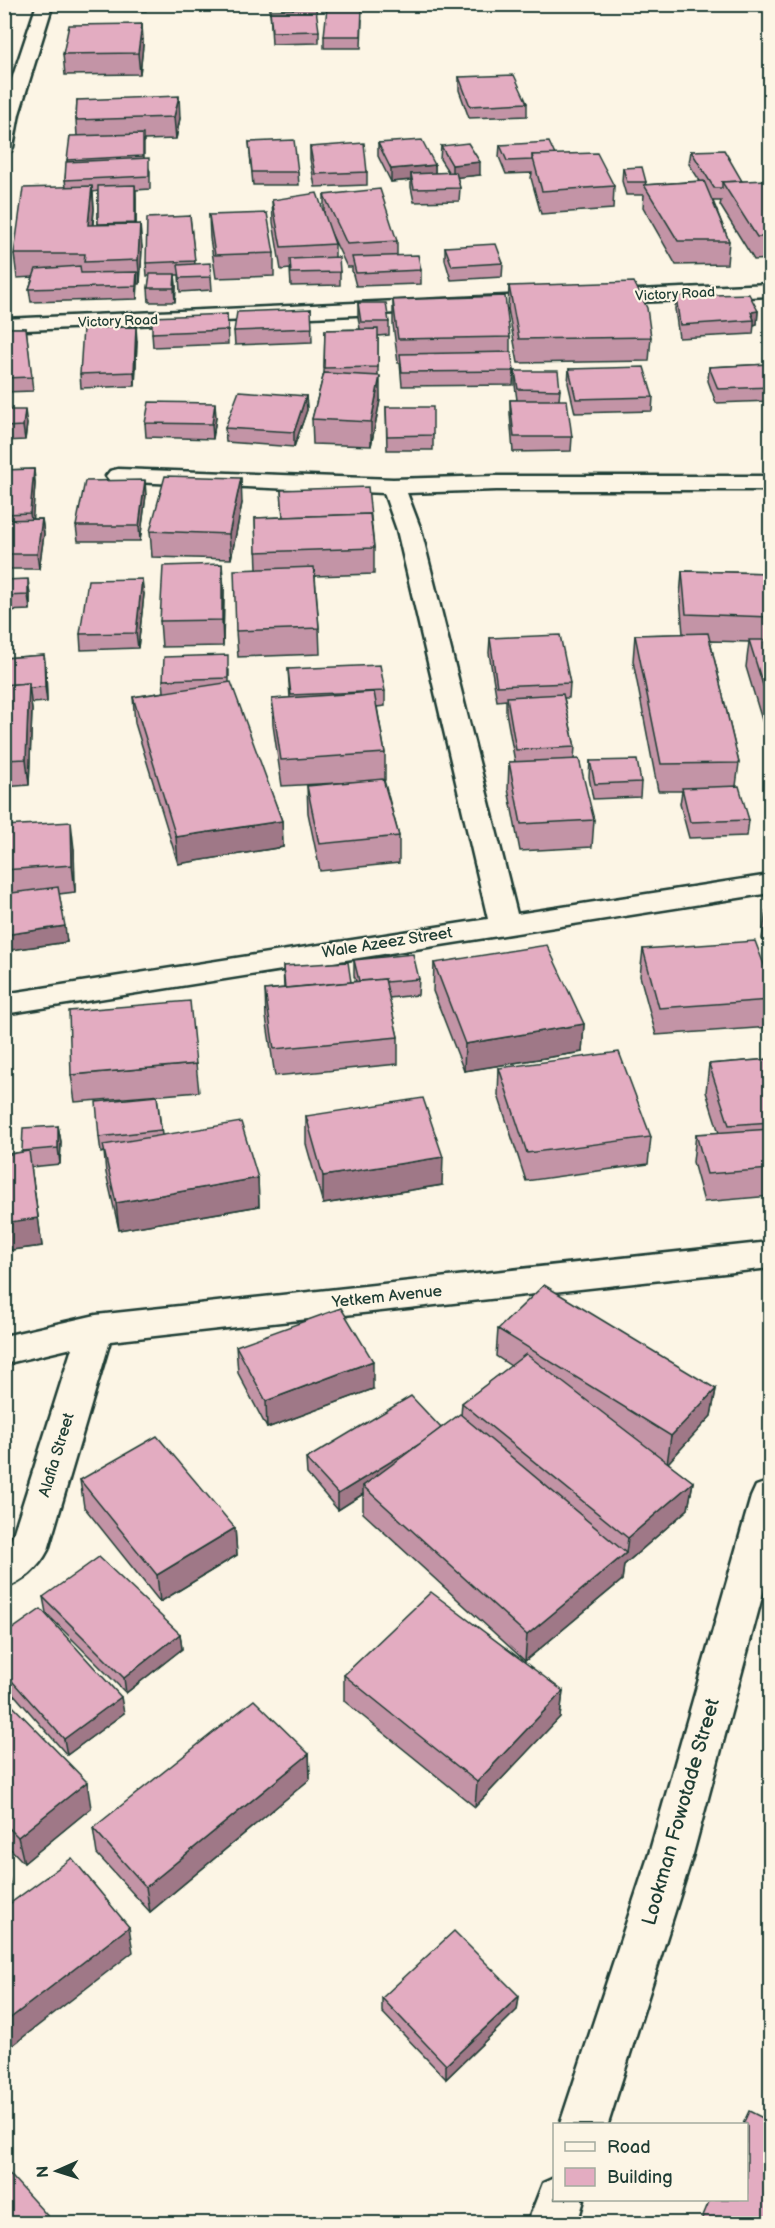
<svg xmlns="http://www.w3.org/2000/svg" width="775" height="2228" viewBox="0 0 775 2228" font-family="'Balsamiq Sans',sans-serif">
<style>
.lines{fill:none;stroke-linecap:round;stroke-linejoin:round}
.minor-casing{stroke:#1f3d34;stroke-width:5}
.minor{fill:#fcf5e5;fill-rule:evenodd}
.wall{fill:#c394a6;stroke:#1f3d34;stroke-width:1.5;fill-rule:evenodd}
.shaded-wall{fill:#9f7887;stroke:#1f3d34;stroke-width:1.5}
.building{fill:#e3acc1;stroke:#1f3d34;stroke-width:1.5}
.labels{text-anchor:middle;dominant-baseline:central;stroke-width:4.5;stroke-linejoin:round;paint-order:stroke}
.far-street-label{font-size:14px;fill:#1f3d34;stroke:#fcf5e5}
.street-label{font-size:16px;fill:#1f3d34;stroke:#fcf5e5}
.near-street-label{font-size:20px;fill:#1f3d34;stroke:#fcf5e5}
</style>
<rect width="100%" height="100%" fill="#fcf5e5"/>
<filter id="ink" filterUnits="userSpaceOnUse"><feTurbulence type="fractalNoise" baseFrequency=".0167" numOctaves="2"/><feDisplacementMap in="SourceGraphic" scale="12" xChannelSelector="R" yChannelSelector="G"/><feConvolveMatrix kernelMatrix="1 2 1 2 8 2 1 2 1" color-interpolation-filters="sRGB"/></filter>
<g filter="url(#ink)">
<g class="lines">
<defs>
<g id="minor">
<path d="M37 4H53L19 114 13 147 11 151 4 152V103Z"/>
<path d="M770 284V296L4 331V319Z"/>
<path d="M118 469 393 479 496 476H770V490H496L407 493 421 530 517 914 770 875V893L4 1014V994L488 919 397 530 384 493 110 481 106 476 110 471Z"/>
<path d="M770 1242V1268L110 1341 48 1550C39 1568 23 1582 4 1588V1547L11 1541 72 1348 4 1364V1336L96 1315Z"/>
<path d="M770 1481V1567L693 1854 608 2124H560L649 1854 751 1497 756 1486Z"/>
<path d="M554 2178V2200H584L577 2224H527L543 2183Z"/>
</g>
</defs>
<use href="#minor" class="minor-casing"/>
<use href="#minor" class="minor"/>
</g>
<g class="wall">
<path d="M92 4H149L146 11 93 10Z"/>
<path d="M270 10 319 31V43L272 44Z"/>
<path d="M362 20 361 48H324V36Z"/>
<path d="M142 24 143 45 140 74 65 75 63 54Z"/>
<path d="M459 77 527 103V116L469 118 459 90Z"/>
<path d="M77 100 180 118 176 139 144 140V158L150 171V189L136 190V224L142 247 140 284H137V299L31 302 29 289 33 277 17 278 14 254 66 187 65 180 67 160 77 136 76 120ZM98 191V225H93L94 209 93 192Z"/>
<path d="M249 142 298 172 299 185H253Z"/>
<path d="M378 143 435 165V173H449L440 159 441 146 480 175 457 177 460 188 459 201 414 202 411 187V180L391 182 378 156Z"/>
<path d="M500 145 555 155 614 186 613 209 541 214 531 178 532 173 506 174 499 157Z"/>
<path d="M310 147 367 172V185L315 187 310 159Z"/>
<path d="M691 151 742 181 771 184V259L754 260 720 205 721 201H713L729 241 727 264 676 265 643 207 644 195H626L622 181 623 168 646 182 645 185 700 181 689 164Z"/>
<path d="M324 195 397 241V256L421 270V284L356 286 352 271V267H347L330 231 335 244V258L340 272V285L291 286 290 269 281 270 273 222 272 200 324 214Z"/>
<path d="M209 215 274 253V276L216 278 210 238Z"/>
<path d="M190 216 195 264 211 277 212 290 180 292 179 275H175L176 287 175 302H149L148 288 150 276H147L146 263Z"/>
<path d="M445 247 503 263 502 277 451 280 445 260Z"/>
<path d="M509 286 651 337 649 361 518 363 508 309Z"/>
<path d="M676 296 758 311 757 324 754 325 753 334 679 338 675 309Z"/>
<path d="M393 300 510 337V352L514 371 513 385 402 386 400 363H398L393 324Z"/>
<path d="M358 303 389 322V335L378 336V375L380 400 371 446 313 444 312 419 324 373 325 330 360 329 358 317Z"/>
<path d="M311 309 312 342 235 345 234 331Z"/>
<path d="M227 314 228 344 153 347 152 333Z"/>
<path d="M4 328H26L33 391 4 392Z"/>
<path d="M137 341 135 386 81 388 80 374Z"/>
<path d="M771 364V401L716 403 708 381 709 367Z"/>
<path d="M569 369 653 397 652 411 575 413 568 383Z"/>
<path d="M515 371 560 390 559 400 572 437 571 451 513 452 510 414V400H517L515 385Z"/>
<path d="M306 396 307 410 294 447 226 442 225 428Z"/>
<path d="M386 407 433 435V450H387Z"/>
<path d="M4 410 27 424 25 440 4 441Z"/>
<path d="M216 417 213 439 146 437 145 423Z"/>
<path d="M34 469 35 484 32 519H42L44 534 39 569H4V470Z"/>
<path d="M281 490 371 517 374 548V574L315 576 319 628 320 654 238 657 236 631 257 569 255 518 283 517Z"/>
<path d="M146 495 140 541H78L76 526Z"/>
<path d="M242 503 231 559 152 557 150 531Z"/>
<path d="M682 571 771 573V750L746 667 749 642 710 641 739 763 736 786 749 820 747 836 689 838 680 804 682 791H658L633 661 635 635 683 634 680 597Z"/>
<path d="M4 580 30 594V610L4 611Z"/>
<path d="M224 590 223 646 162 647 160 621Z"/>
<path d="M144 594 138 648 81 650 80 634Z"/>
<path d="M490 638 570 683 569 698H564L575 747 574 759 594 820 592 847 520 851 508 789 509 762H515L506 712V700L497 701 489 653Z"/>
<path d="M44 655 46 670 47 702 31 703 32 710 29 785 4 787V658Z"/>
<path d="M288 669 385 691V706L377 707 385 753V780H384L399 836V863L320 871 308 813 307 786 355 782 282 786 273 725 272 699 290 698Z"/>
<path d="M229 670V683L282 821 283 847 178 864 135 723 133 697 164 692 163 680Z"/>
<path d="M590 761 641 782 640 797 593 799 589 777Z"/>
<path d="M4 826 74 849 75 892 59 894 67 942 4 951Z"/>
<path d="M766 911H771V960L762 939Z"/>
<path d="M643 949 771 983V1027L656 1035 640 976Z"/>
<path d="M354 960 419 979 418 995 389 998 398 1037V1064L275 1076 266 1017 265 990 284 988 283 966 351 982 356 981 354 976Z"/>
<path d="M434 963 584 1024 582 1052 464 1071 433 991Z"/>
<path d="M771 1059V1196L704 1202 693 1162 696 1134 719 1133 706 1092 709 1064Z"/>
<path d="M196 1064 199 1092 75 1102 71 1075Z"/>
<path d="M499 1068 651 1137 648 1164 526 1181 498 1095Z"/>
<path d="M157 1096 162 1135 258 1178 259 1206 119 1230 106 1173 104 1152 101 1153 99 1137Z"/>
<path d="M306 1116 442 1185 323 1204 306 1144Z"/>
<path d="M58 1126 61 1142 60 1164 31 1167 42 1246 4 1251V1155L22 1152Z"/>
<path d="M498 1329 716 1389 711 1416 668 1463 693 1482 688 1509 624 1565 622 1580 525 1661 363 1513V1494L338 1510 307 1474 306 1459 441 1428 461 1415 462 1403 511 1366 496 1356Z"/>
<path d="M236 1346 373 1389 267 1428 238 1373Z"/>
<path d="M80 1480 235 1528 237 1555 160 1602 84 1507Z"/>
<path d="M43 1597 180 1634 182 1649 126 1693 46 1613Z"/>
<path d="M4 1635 124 1713 67 1755 4 1683Z"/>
<path d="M344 1675 563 1691 560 1717 475 1807 344 1701Z"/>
<path d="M4 1697 91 1808 24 1863 4 1842Z"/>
<path d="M309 1754 310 1779 150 1912 97 1854 93 1828Z"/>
<path d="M519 1996 517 2010 446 2079 382 2012V1998Z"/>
</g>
<g class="shaded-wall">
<path d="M142 24 143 45 140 74 138 53Z"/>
<path d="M179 96 180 118 176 139 174 117Z"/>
<path d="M480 162V175L452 178V165Z"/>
<path d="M435 165V178L411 174V180L391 182V169Z"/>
<path d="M135 185 136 198V236L135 223Z"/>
<path d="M92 186 94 209 90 248 88 225Z"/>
<path d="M140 224 142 247 140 284 138 260Z"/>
<path d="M137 272 138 285 137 299 136 286Z"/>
<path d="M175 274 176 287 175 302 174 288Z"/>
<path d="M758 311 757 324 754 325V320L751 312Z"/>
<path d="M136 327 137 341 135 386 134 372Z"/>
<path d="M380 376V400L371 446V422Z"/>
<path d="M306 396 307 410 294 447V432Z"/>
<path d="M215 403 216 417 213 439 212 424Z"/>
<path d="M25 410 27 424 25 440 23 426Z"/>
<path d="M34 469 35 484 32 528 30 513Z"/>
<path d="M241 478 242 503 231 559 229 534Z"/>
<path d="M145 480 146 495 140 541 139 526Z"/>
<path d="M42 519 44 534 39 569 37 554Z"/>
<path d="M222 564 224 590 223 646 222 620Z"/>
<path d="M28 579 30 594V610L28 595Z"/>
<path d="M142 579 144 594 138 648 136 633Z"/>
<path d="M44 655 46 670 47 702 45 687Z"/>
<path d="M29 683 32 710 29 785 26 759Z"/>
<path d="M282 821 283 847 178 864 176 837Z"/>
<path d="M71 822 74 849 75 892 72 865Z"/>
<path d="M65 926 67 942 4 951V935Z"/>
<path d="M584 1024 582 1052 464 1071 465 1044Z"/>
<path d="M58 1126 61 1142 60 1164 58 1148Z"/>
<path d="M443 1157 442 1185 323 1204V1176Z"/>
<path d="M258 1178 259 1206 119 1230 116 1203Z"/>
<path d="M33 1179 42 1246 4 1251V1223Z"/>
<path d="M373 1361V1389L267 1428 266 1401Z"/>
<path d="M716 1389 711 1416 667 1464 671 1436Z"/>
<path d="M443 1429 363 1486V1494L338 1510V1494Z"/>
<path d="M693 1482 688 1509 624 1565 622 1580 525 1661 527 1635 626 1553 628 1538Z"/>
<path d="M235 1528 237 1555 160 1602 157 1575Z"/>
<path d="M180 1634 182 1649 126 1693 124 1678Z"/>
<path d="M563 1691 560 1717 475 1807 477 1782Z"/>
<path d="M121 1697 124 1713 67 1755 64 1739Z"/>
<path d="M309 1754 310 1779 150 1912 146 1887Z"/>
<path d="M87 1782 91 1808 24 1863 18 1837Z"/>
<path d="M4 1860 10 1884 4 1889Z"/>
<path d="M129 1927 133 1952 4 2052V2023Z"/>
<path d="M519 1996 517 2010 446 2079V2065Z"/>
</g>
<g class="building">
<path d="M327 8H362L361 36H324Z"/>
<path d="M316 9 319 31 272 32 270 10Z"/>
<path d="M142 24 138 53 63 54 69 25Z"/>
<path d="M514 75 527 103 470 106 459 77Z"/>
<path d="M179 96 174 117 76 120 77 100Z"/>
<path d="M143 134V156L67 160 70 136Z"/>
<path d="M294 140 298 172H252L249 142Z"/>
<path d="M422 140 435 165 391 169 378 143Z"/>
<path d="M549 142 555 155H532V160L507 161 500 145Z"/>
<path d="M364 143 367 172 315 174 310 147Z"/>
<path d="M468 143 480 162 452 165 441 146Z"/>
<path d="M724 150 742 181 722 182V188H714L691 151Z"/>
<path d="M597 153 614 186 542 191 532 155Z"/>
<path d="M149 158V176L65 180 66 162Z"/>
<path d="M642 167 646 182H627L623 168Z"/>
<path d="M456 172 460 188 414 189 411 174Z"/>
<path d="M768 180 771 184V237H757L722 182Z"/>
<path d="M704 181 729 241H678L644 185Z"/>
<path d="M135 185V223L98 224V186Z"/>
<path d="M92 186 88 225 140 224 138 260 84 262 85 254H14L23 188Z"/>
<path d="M380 189 397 241 347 244 324 195Z"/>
<path d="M317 193 335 244 281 247 272 200Z"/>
<path d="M267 213 274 253 215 255 209 215Z"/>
<path d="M190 216 195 261 146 263 147 218Z"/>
<path d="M496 244 503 263 452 266 445 247Z"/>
<path d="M418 255 421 270 356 273 352 257Z"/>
<path d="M339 257 340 272 291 273 290 259Z"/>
<path d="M210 263 211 277 180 278 178 265Z"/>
<path d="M80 266 81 273 137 272 136 286 29 289 36 269Z"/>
<path d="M150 274H175L174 288H148Z"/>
<path d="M634 282 647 308 651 337 519 339 509 286Z"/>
<path d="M749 294 758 311 751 312 754 320 680 325 676 296Z"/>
<path d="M505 296 510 337 398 339 393 300Z"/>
<path d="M358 303H386L389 322H361Z"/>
<path d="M311 309 312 328 234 331 237 312Z"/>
<path d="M227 314 228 330 152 333V317Z"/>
<path d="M136 327 134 372 80 374 83 328Z"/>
<path d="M4 328H26L32 377 4 378Z"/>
<path d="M378 329V367L324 368 325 330Z"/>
<path d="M511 352 514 371 402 372 400 354Z"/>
<path d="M771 364V387L718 389 709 367Z"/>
<path d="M644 367 653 397 576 399 569 369Z"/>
<path d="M515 371H558L560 390 518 389Z"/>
<path d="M324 373 380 376 371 422 312 419Z"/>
<path d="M239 391 306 396 294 432 225 428Z"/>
<path d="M510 400H567L572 437H514Z"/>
<path d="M149 402 215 403 212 424 145 423Z"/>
<path d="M386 407H433V435L387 436Z"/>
<path d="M4 410H25L23 426 4 427Z"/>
<path d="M34 469 30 513 4 514V470Z"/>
<path d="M165 476 241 478 229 534 150 531Z"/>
<path d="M145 480 139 526H76L85 481Z"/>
<path d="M368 487 371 517 370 514 283 517 281 490Z"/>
<path d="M370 514 374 548 256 552 255 518Z"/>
<path d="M42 519 37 554H4V520Z"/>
<path d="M222 564V620L160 621 163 566Z"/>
<path d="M314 567 319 628 236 631 234 570Z"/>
<path d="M682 571 771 573V617L686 614Z"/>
<path d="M28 579V595L4 596V580Z"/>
<path d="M142 579 136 633 80 634 88 580Z"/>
<path d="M708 633 739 763 661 764 635 635Z"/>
<path d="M560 635 570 683 497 686 490 638Z"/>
<path d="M749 640H771V711Z"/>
<path d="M44 655 45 687 29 688V683L4 685V658Z"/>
<path d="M228 655V678L163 680 164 657Z"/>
<path d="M380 665 385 691 291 695 288 669Z"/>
<path d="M231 682 282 821 176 837 133 697Z"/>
<path d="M29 683 26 759 4 760V685Z"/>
<path d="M374 692 385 753 281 760 272 699Z"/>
<path d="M563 694 575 747 516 750 507 697Z"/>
<path d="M579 759 594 820 521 824 509 762Z"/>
<path d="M637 760 641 782 595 784 590 761Z"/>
<path d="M383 779 399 836 319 844 307 786Z"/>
<path d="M739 786 749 820 690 822 682 788Z"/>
<path d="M71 822 72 865 4 870V826Z"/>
<path d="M58 887 65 926 4 935V894Z"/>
<path d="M766 911H771V922Z"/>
<path d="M755 941 771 983V1000L659 1008 643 949Z"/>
<path d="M547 945 584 1024 465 1044 434 963Z"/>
<path d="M413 954 419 979 386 982 385 979 359 981 354 960Z"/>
<path d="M348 962 351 982 285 988 283 966Z"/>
<path d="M385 979 398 1037 274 1049 265 990Z"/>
<path d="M190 1001 196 1064 71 1075 69 1011Z"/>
<path d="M619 1052 651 1137 527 1153 499 1068Z"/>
<path d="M771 1059V1122L729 1125 709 1064Z"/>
<path d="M157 1096 161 1130 99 1137 96 1102Z"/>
<path d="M423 1098 443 1157 323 1176 306 1116Z"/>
<path d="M241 1122 258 1178 116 1203 103 1145Z"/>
<path d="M58 1126V1148L22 1151 23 1128Z"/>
<path d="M771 1129V1169L707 1174 696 1134Z"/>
<path d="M29 1151 38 1218 4 1223V1155Z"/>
<path d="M544 1285 716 1389 671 1436 498 1329Z"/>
<path d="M341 1308 373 1361 266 1401 236 1346Z"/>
<path d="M526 1354 693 1482 628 1538 462 1403Z"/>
<path d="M411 1396 441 1428 423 1442 338 1494 306 1459Z"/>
<path d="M460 1414 626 1553 527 1635 363 1486Z"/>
<path d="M157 1436 235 1528 157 1575 80 1480Z"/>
<path d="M99 1557 180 1634 124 1678 43 1597Z"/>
<path d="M431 1592 563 1691 477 1782 344 1675Z"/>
<path d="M41 1609 121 1697 64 1739 4 1672V1635Z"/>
<path d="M4 1697 87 1782 18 1837 4 1823Z"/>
<path d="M254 1700 309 1754 146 1887 93 1828Z"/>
<path d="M72 1858 129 1927 4 2023V1908Z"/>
<path d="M454 1931 519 1996 446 2065 382 1998Z"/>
<path d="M749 2111 771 2122V2223H700L710 2199H747V2124H743Z"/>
<path d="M4 2168 53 2222 51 2223H4Z"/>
</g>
</g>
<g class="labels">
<g class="far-street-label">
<text transform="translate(675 294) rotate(-3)">Victory Road</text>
<text transform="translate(118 321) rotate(-2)">Victory Road</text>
</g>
<g class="street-label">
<text transform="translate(387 943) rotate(-9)">Wale Azeez Street</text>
<text transform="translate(387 1297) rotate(-6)">Yetkem Avenue</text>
<text transform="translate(57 1455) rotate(-73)">Alafia Street</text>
</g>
<g class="near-street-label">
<text transform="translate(681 1812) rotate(-74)">Lookman Fowotade Street</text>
</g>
</g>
<rect width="775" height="2228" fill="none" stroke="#fcf5e5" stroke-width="24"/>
<rect x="12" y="12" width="751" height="2204" fill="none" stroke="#1f3d34" stroke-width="2" filter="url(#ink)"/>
<rect x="553" y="2123" width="195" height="78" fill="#fcf5e5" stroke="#a4ab9e" stroke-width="1.5"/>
<rect x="565" y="2142" width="30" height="9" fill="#fcf5e5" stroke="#a4ab9e" stroke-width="1.5"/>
<text x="607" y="2153" font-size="18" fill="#1f3d34">Road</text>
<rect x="565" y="2168" width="30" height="18" fill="#e3acc1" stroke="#a4ab9e" stroke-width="1.5"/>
<text x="607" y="2183" font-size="18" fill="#1f3d34">Building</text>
<g transform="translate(57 2171) rotate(267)" stroke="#fcf5e5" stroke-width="4.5" paint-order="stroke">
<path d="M0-4.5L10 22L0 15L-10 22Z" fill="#1f3d34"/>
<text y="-9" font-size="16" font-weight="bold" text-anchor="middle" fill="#1f3d34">N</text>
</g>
</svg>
